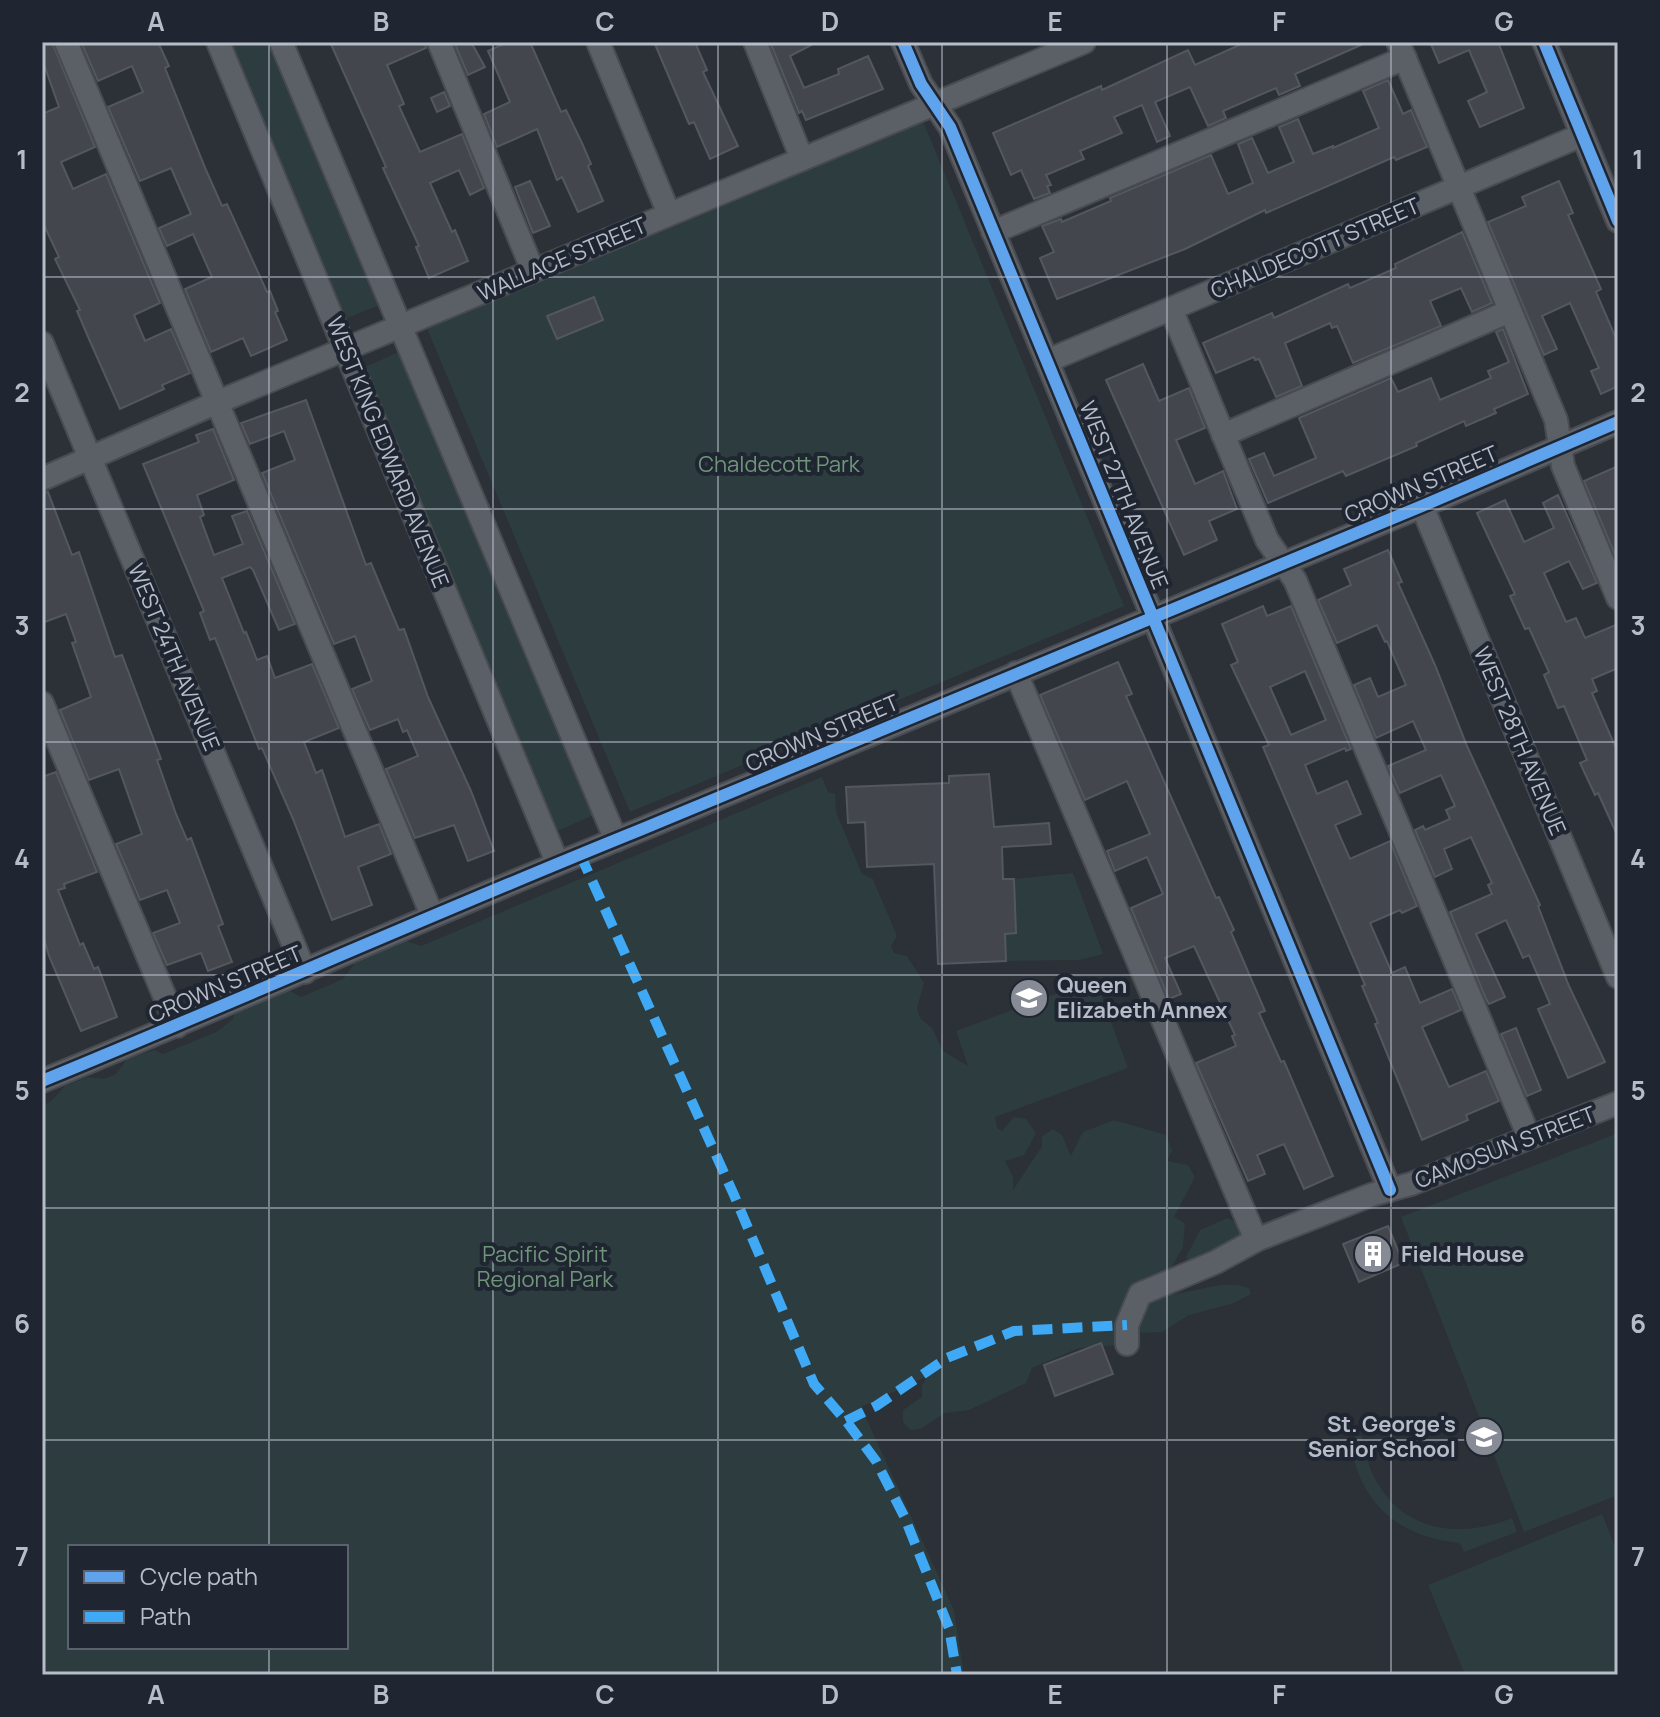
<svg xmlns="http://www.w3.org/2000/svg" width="1660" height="1717" viewBox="0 0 1660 1717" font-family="Manrope,sans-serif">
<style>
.green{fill:#2c3c3f;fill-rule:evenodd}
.building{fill:#43464c;stroke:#53585f;stroke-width:2;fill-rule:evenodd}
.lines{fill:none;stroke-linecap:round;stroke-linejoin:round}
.minor-casing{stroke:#484b50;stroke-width:26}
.minor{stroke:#5b5f66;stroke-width:22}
.quiet{stroke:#3fa9f5;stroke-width:10;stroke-dasharray:20 10;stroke-linecap:butt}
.cycleway-casing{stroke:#1f2632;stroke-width:17}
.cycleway{stroke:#60a3ed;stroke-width:12}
.grid{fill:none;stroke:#b6bcc8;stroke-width:2;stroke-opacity:0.55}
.labels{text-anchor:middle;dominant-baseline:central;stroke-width:8;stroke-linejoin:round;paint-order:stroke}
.street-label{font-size:22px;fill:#b6bcc8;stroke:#1f2632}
.park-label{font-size:22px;fill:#70967a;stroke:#1f2632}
.poi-label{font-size:22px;font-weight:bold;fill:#b6bcc8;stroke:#1f2632;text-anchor:start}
.neatline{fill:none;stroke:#b6bcc8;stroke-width:3}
.grid-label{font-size:26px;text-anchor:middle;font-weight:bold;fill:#b6bcc8}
</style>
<rect width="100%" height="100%" fill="#2c3037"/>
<g class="green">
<path d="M230 42H273L382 304 345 319Z"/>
<path d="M922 119 1124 606 630 812 426 326Z"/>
<path d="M401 351 594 815 557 831 365 367Z"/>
<path d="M822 777 828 792 835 794 836 812 862 874 873 879 897 936 891 946 894 953 907 956 924 983 917 1008 920 1018 932 1028 943 1051 968 1066 956 1031 1095 979 1128 1068 995 1117 997 1128 1002 1131 1014 1117 1026 1119 1036 1133 1024 1155 1005 1161 1013 1177V1190L1042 1146V1136L1053 1129 1062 1135 1071 1156 1083 1132 1114 1120 1166 1135 1172 1151 1167 1161 1188 1165 1195 1177 1174 1217 1185 1223 1183 1247 1157 1293C1189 1299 1217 1276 1249 1288L1251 1294 1234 1303 1189 1315 1162 1332 1141 1333 1136 1321 1141 1304 1120 1345 1079 1348 1032 1368 1026 1383 969 1410 945 1413 920 1429 911 1430 903 1422V1410L922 1397V1385L928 1376 861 1407 954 1610 964 1675H42V1105L50 1102 65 1086 88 1077 104 1079 116 1074 127 1059 154 1050 163 1054 216 1032 232 1020 240 1003C256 997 273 998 290 991L301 997 343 979 362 953 403 940 421 946ZM70 1547H346V1647H70Z"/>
<path d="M1073 873 1103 954 1079 960 1006 961 1005 934 1016 933 1014 879Z"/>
<path d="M1618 1133V1495L1524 1532 1401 1217Z"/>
<path d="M1227 1218 1239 1223 1241 1235 1238 1245 1190 1264 1186 1257 1200 1230Z"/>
<path d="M1362 1436C1374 1518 1438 1547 1512 1518L1517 1532 1464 1552 1460 1543C1396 1537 1358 1501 1349 1437Z"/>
<path d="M1602 1514 1618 1554V1675H1465L1428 1585Z"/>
</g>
<g class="building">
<path d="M42 42H52L95 147 61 162 73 189 106 174 160 303 134 315 145 341 171 329 190 373 162 385 164 389 120 409 89 339 77 311 80 310 55 259 59 257 42 221V114L59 107 42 59Z"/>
<path d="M81 42H158L169 66 165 68 206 170 222 206 227 204 267 292 270 291 278 311 275 312 287 340 251 356 243 338 211 352 185 289 212 277 193 234 167 246 159 228 191 214 171 168 140 181 108 107 143 92 132 66 98 81Z"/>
<path d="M330 42H425L426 48 387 65 404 104 399 106 420 152 462 134 484 188 470 195 459 170 430 183 452 232 455 230 468 261 429 278 416 247 419 246 383 168 386 167Z"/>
<path d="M454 42H471L485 67 468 75Z"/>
<path d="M508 42H530L561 112 566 110 582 143 591 164 588 166 603 201 578 212 562 177 557 180 537 129 497 147 484 114 510 102 488 51Z"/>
<path d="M654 42H695L707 70 703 72 738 146 710 159 694 122 689 124Z"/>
<path d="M770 42H817L790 56 804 88 839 74 838 69 868 56 883 89 806 120 802 111 799 113Z"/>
<path d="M1246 42H1368L1295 74 1300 86 1279 95 1276 88 1223 111 1226 118 1208 126 1190 87 1155 102 1170 136 1157 142 1142 105 1114 117 1122 133 1080 151 1084 159 1046 175 1051 185 1047 186 1050 193 1034 199 1021 170 1011 175 993 133 1101 86 1102 90 1188 50 1195 65Z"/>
<path d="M1430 42H1498L1524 108 1480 127 1468 101 1487 92 1469 50 1439 63Z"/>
<path d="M1388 80 1403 114 1411 110 1427 147 1396 160 1394 157 1266 213 1265 210 1185 249 1057 299 1040 258 1054 252 1042 226 1061 219 1062 222 1111 201 1110 198 1211 155 1228 194 1253 183 1238 144 1252 138 1268 173 1294 162 1279 127 1298 119 1313 154 1333 146V148L1379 128 1363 91Z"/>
<path d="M444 92 450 106 437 112 431 98Z"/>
<path d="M530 181 550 226 533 233 515 187Z"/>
<path d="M1559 181 1573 213 1568 215 1601 289 1596 292 1618 343V386L1601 394 1591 371 1599 368 1570 303 1542 316 1557 349 1544 355 1488 222 1526 206 1522 197Z"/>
<path d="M1462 232 1492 303 1472 312 1461 288 1430 301 1441 326 1353 363 1337 326 1332 328 1330 323 1285 343 1302 386 1276 397 1259 359 1255 360 1254 357 1216 373 1203 343 1272 313 1274 318 1348 284 1350 288 1396 268 1395 264Z"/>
<path d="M594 297 603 320 557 339 547 316Z"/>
<path d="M1503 329 1528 394 1494 409 1496 413 1466 426 1464 421 1416 443 1417 446 1346 476 1343 471 1268 503 1249 459 1264 453 1274 476 1316 458 1299 418 1391 378 1398 392 1431 378 1440 400 1491 378 1488 371 1509 362 1496 332Z"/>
<path d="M1143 364 1159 401 1189 388 1205 428 1176 440 1195 484 1223 471 1237 509 1209 521 1217 540 1184 555 1106 380Z"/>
<path d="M306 400 366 565 371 563 399 630 404 629 428 697 471 791 494 851 468 861 454 825 415 838 386 769 418 756 407 730 403 732 398 719 370 730 352 689 372 681 355 636 334 644 262 473 295 460 284 431 250 444 241 423Z"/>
<path d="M213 429 234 480 197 495 204 515 200 517 214 555 243 544 232 516 247 511 295 624 279 630 253 570 250 567 222 578 244 633 246 632 257 660 267 656 275 678 312 664 339 728 304 742 316 773 322 770 345 837 379 824 391 854 358 867 372 905 332 920 293 819 262 748 259 749 215 638 210 640 200 613 204 611 143 464 199 442 196 435Z"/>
<path d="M1618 466V562L1584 481Z"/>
<path d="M48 492 72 555 79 552 115 657 122 655 161 759 157 760 176 814 187 840 191 838 223 924 218 926 232 962 208 971 201 953 167 965 153 933 180 923 167 890 140 900 116 844 142 834 119 769 89 780 60 710 91 697 72 643 76 642 66 614 42 623V493Z"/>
<path d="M1558 495 1597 583 1583 589 1569 561 1544 573 1566 622 1576 618 1585 638 1618 624V668L1592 679 1597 691 1592 693 1618 753V837L1598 793 1595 795 1580 763 1587 760 1564 706 1558 708 1544 675 1549 672 1529 628 1525 629 1510 596 1515 594 1477 513 1505 500 1524 542 1554 528 1543 503Z"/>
<path d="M1388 550 1402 582 1398 583 1435 665 1467 746 1540 905 1538 906 1569 986 1605 1062 1568 1078 1538 1009 1550 1004 1529 955 1523 958 1506 920 1476 934 1505 997 1489 1004 1486 999 1450 912 1492 894 1488 885 1492 883 1471 837 1444 849 1452 869 1435 877 1415 830 1423 826 1425 830 1450 819 1446 810 1455 806 1441 775 1400 793 1388 766 1426 750 1413 721 1376 738 1354 685 1370 678 1378 697 1406 685 1387 641 1385 642 1377 625 1337 643 1318 600 1351 585 1344 569Z"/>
<path d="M1263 606 1267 616 1291 606 1351 749 1346 751 1345 748 1305 765 1317 794 1347 781 1361 814 1335 825 1350 859 1390 841 1417 906 1402 913 1400 910 1370 923 1392 973 1405 967 1420 1003 1452 989 1461 1010 1422 1027 1449 1087 1486 1071 1499 1101 1466 1115 1468 1120 1422 1140 1375 1024 1378 1023 1362 986 1365 985 1263 747 1269 745 1231 665 1238 662 1222 624ZM1305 671 1326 720 1291 735 1270 687Z"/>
<path d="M1118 662 1132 694 1126 696 1216 898 1219 897 1234 930 1231 932 1265 1011 1259 1013 1281 1062 1284 1061 1333 1176 1304 1189 1284 1144 1257 1155 1265 1174 1248 1181 1196 1063 1236 1046 1232 1036 1235 1035 1194 946 1165 958 1181 994 1169 999 1131 908 1163 894 1147 857 1115 871 1107 851 1150 834 1127 781 1085 800 1040 695Z"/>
<path d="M56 772 97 872 64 884 65 888 58 890 80 945 83 943 94 969 98 967 117 1017 81 1031 49 956 42 932V777Z"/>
<path d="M989 774 994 827 1049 823 1051 844 1002 847 1003 879H1014L1016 933 1005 934 1006 961 938 964 934 864 867 867 865 822 848 823 846 787 949 783V776Z"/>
<path d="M1516 1028 1541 1090 1527 1096 1501 1034Z"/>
<path d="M1388 1226 1403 1263 1359 1282 1343 1244Z"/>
<path d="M1101 1343 1113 1374 1055 1396 1044 1365Z"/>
</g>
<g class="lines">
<defs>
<g id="minor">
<path d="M66 42 432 915"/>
<path d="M218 42 557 862"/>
<path d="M281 42 616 840"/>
<path d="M439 42 533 271"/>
<path d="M598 42 669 214"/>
<path d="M755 42 802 159"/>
<path d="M903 42 921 84 950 127 1390 1190"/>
<path d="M1398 42 1556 420 1563 466 1618 598"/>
<path d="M1544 42 1618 221"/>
<path d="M993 232 1405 58"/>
<path d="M1171 309 1267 540 1295 580 1529 1137"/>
<path d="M42 343 305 972"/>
<path d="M1047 361 1582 135"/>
<path d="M1223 435 1510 311"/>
<path d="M42 479 218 402 1084 42"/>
<path d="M1422 506 1618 977"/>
<path d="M1016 673 1256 1240"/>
<path d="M42 703 177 1026"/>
<path d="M42 1081C242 999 439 911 640 830L1422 506 1618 422"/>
<path d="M1127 1344V1325L1140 1294 1216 1262 1256 1240 1371 1195 1411 1184 1618 1103"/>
</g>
</defs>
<use href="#minor" class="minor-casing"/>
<use href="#minor" class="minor"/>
<g class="quiet">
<path d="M580 854 734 1195 814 1384 846 1421 876 1461 904 1516 949 1628 957 1675"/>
<path d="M846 1421 876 1406 947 1358 1014 1331 1127 1325"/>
</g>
<defs>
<g id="cycleway">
<path d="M903 42 921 84 950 127 1390 1190"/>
<path d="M1544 42 1618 221"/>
<path d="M42 1081C242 999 439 911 640 830L1422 506 1618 422"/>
</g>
</defs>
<use href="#cycleway" class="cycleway-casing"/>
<use href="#cycleway" class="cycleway"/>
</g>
<path class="grid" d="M269 42V1547M493 42V1675M718 42V1675M942 42V1675M1167 42V1675M1391 42V1675M42 277H1618M42 509H1618M42 742H1618M42 975H1618M42 1208H1618M42 1440H1618M269 1647V1675"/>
<defs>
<symbol id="school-disc" viewBox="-11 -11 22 22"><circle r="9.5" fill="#868b95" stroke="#1f2632"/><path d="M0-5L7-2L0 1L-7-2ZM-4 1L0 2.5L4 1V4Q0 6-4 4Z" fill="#fff"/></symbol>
<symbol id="building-disc" viewBox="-11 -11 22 22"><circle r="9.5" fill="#868b95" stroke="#1f2632"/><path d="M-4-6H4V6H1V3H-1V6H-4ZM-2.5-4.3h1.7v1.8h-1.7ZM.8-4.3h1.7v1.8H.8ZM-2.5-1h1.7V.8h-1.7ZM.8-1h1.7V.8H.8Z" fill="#fff"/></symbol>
</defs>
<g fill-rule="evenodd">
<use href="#school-disc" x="1007" y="976" width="44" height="44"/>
<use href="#building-disc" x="1351" y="1232" width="44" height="44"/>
<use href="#school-disc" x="1462" y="1415" width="44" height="44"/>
</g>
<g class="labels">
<g class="street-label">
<text transform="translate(1315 248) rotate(-23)">CHALDECOTT STREET</text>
<text transform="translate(562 259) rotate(-23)">WALLACE STREET</text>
<text transform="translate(388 452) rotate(68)">WEST KING EDWARD AVENUE</text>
<text transform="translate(1421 484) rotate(-23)">CROWN STREET</text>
<text transform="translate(1124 495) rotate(68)">WEST 27TH AVENUE</text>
<text transform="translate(174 657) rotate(67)">WEST 24TH AVENUE</text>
<text transform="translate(822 733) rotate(-23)">CROWN STREET</text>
<text transform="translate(1520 741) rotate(67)">WEST 28TH AVENUE</text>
<text transform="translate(225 984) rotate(-23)">CROWN STREET</text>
<text transform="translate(1505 1147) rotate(-21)">CAMOSUN STREET</text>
</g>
<g class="park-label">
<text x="779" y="464">Chaldecott Park</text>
<text x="545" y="1254">Pacific Spirit<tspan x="545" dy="25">Regional Park</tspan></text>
</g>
<g class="poi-label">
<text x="1057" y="985">Queen<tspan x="1057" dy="25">Elizabeth Annex</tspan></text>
<text x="1401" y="1254">Field House</text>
<text x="1456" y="1424" text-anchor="end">St. George's<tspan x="1456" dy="25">Senior School</tspan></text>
</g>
</g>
<rect width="1660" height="1717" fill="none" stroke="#1f2632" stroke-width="88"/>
<rect x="68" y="1545" width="280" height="104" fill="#1f2632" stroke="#5b626e" stroke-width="2"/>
<rect x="84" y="1571" width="40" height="12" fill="#60a3ed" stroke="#5b626e" stroke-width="2"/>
<text x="140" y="1585" font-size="24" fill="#b6bcc8">Cycle path</text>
<rect x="84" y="1611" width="40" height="12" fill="#3fa9f5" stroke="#5b626e" stroke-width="2"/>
<text x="140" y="1625" font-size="24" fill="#b6bcc8">Path</text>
<rect x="44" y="44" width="1572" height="1629" class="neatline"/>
<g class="grid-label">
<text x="156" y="31">A</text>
<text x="381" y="31">B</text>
<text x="605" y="31">C</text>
<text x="830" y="31">D</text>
<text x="1055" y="31">E</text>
<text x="1279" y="31">F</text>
<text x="1504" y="31">G</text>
<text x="22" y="169">1</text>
<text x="1638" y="169">1</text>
<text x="22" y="402">2</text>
<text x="1638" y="402">2</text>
<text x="22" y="635">3</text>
<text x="1638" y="635">3</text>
<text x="22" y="868">4</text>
<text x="1638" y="868">4</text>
<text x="22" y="1100">5</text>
<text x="1638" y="1100">5</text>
<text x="22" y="1333">6</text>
<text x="1638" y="1333">6</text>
<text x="22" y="1566">7</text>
<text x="1638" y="1566">7</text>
<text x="156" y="1704">A</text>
<text x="381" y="1704">B</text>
<text x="605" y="1704">C</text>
<text x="830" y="1704">D</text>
<text x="1055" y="1704">E</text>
<text x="1279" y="1704">F</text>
<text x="1504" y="1704">G</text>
</g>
</svg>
